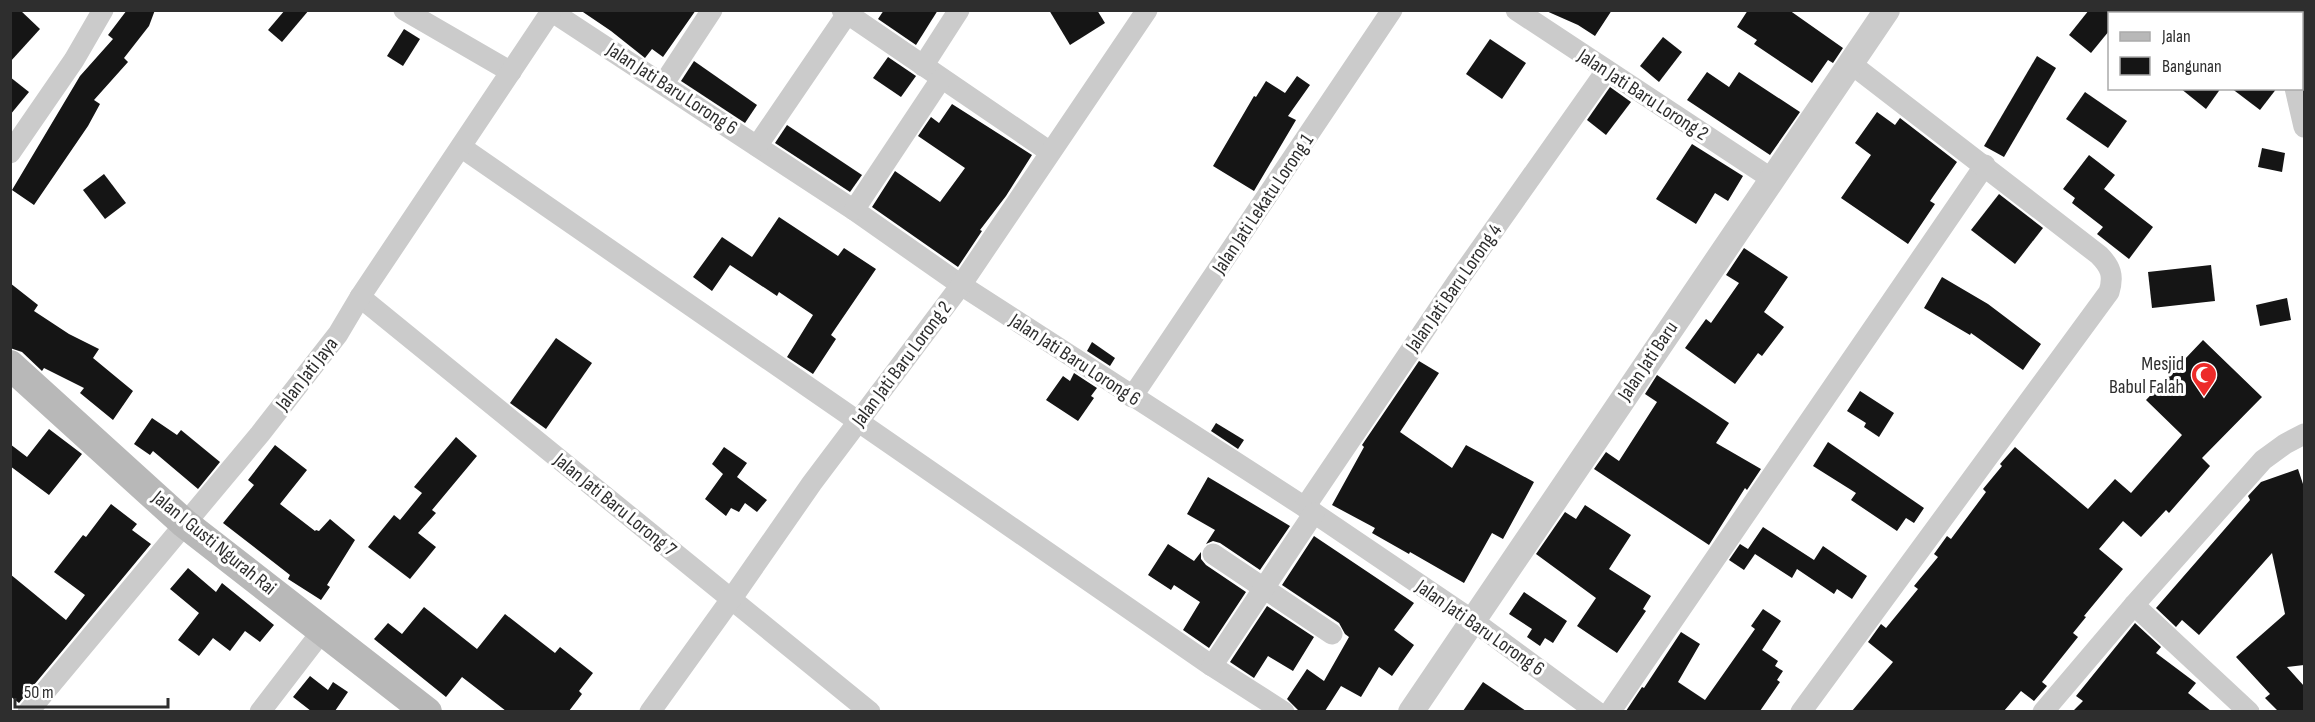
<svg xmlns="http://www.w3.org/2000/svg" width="2315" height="722" viewBox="0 0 2315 722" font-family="'Sofia Sans Condensed',sans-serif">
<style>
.building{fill:#151515}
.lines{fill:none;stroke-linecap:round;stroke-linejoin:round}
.minor{stroke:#cbcbcb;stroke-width:21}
.tertiary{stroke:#cbcbcb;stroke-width:26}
.secondary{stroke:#b8b8b8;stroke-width:30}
.labels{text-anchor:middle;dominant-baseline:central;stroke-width:6;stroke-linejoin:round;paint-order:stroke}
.street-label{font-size:20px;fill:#2e2e2e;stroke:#fff}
.poi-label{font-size:20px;fill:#2e2e2e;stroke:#fff;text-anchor:end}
</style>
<rect width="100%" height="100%" fill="#fff"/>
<g class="building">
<path d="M10 10H20L40 29 10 62Z"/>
<path d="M127 10H155L149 26 124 58 128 62 94 100 100 104 88 126 34 205 12 190 80 76 113 39 108 35Z"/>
<path d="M285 10H309L282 42 268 30Z"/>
<path d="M580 10H696L663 57 652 49 645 58 611 31Z"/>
<path d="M884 10H938L916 45 878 19Z"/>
<path d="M1049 10H1097L1105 23 1070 45Z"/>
<path d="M1544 10H1612L1595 36 1578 25Z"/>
<path d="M1748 10H1789L1843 48 1833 63 1828 60 1812 83 1754 44 1757 40 1737 27Z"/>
<path d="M2089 10H2109V31L2091 53 2069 35Z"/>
<path d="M404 29 420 39 403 66 387 56Z"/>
<path d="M1663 37 1682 52 1659 82 1640 66Z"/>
<path d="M1490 39 1526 63 1502 99 1466 74Z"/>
<path d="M2037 56 2056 68 2004 157 1984 146Z"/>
<path d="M888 57 916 76 901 97 873 78Z"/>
<path d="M694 61 757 105 745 123 681 81Z"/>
<path d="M1707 72 1729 87 1739 72 1800 112 1770 155 1687 100Z"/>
<path d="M1297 76 1310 85 1288 116 1296 120 1254 191 1213 166 1254 96 1256 97 1266 81 1285 93Z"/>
<path d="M10 77 29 92 10 115Z"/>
<path d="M1610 87 1631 102 1606 135 1587 120Z"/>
<path d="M2180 88H2221L2206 109Z"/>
<path d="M2231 88H2277L2260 110Z"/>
<path d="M2085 92 2127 121 2108 148 2066 119Z"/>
<path d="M952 104 1032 155 1006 196 980 230 982 231 958 267 872 207 895 171 940 202 965 168 918 136 931 117 939 123Z"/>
<path d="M1877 112 1895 125 1900 118 1957 162 1930 201 1935 204 1908 244 1841 198 1871 155 1855 143Z"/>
<path d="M787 125 862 175 850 192 775 143Z"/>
<path d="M1692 144 1743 176 1728 201 1715 193 1696 224 1656 199Z"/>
<path d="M2262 148 2285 153 2282 172 2258 167Z"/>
<path d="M2089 155 2115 175 2104 189 2153 227 2129 259 2097 234 2103 227 2072 203 2075 198 2063 189Z"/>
<path d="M104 174 126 203 105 219 83 190Z"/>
<path d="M1999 194 2043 228 2015 264 1971 230Z"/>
<path d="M779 217 838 256 844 248 876 269 831 335 836 339 813 374 787 357 813 315 779 292 777 296 730 265 712 291 693 277 722 237 752 257Z"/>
<path d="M1744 248 1788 277 1764 312 1784 327 1762 356 1758 353 1735 384 1685 348 1706 319 1711 323 1739 283 1726 275Z"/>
<path d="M2211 265 2215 301 2152 308 2148 272Z"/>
<path d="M1942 277 1988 304 2041 344 2023 370 1971 333 1970 335 1924 308Z"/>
<path d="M10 283 38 305 34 311 69 334 99 349 93 358 133 391 113 420 80 393 84 388 44 368 42 371 22 352 10 348Z"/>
<path d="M2287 298 2291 320 2260 326 2256 305Z"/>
<path d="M556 338 592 363 546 429 510 403Z"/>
<path d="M2203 340 2262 397 2202 458 2210 466 2169 513 2166 510 2141 537 2123 521 2099 549 2123 569 2084 616 2086 617 2073 633 2078 637 2042 682 2047 686 2034 701 2021 691 2004 711H1852L1893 662 1868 642 1881 624 1886 628 1918 589 1914 586 1938 557 1934 554 1947 536 1951 539 1986 492 1983 489 2002 466 2000 464 2015 447 2088 509 2115 479 2131 493 2182 435 2146 400Z"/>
<path d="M1092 342 1115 358 1110 366 1087 351Z"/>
<path d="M1419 361 1439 373 1400 432 1452 468 1466 445 1534 482 1503 539 1492 533 1464 583 1410 552 1409 554 1372 533 1375 528 1332 505 1364 447 1362 445Z"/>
<path d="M1074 373 1097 388 1091 396 1094 398 1078 421 1046 400 1063 376 1070 381Z"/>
<path d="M1657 375 1729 423 1716 443 1761 469 1747 490 1745 488 1709 545 1594 469 1606 452 1619 461 1657 402 1645 394Z"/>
<path d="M1860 391 1894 413 1879 437 1864 427 1866 423 1847 411Z"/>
<path d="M152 418 177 435 181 430 220 462 198 489 153 451 150 455 134 444Z"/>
<path d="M1216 423 1244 440 1238 449 1211 431Z"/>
<path d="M49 429 82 454 49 495 10 466V444L27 457Z"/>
<path d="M456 437 477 456 432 510 436 513 418 533 436 547 410 579 368 547 394 515 400 520 422 493 414 487Z"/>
<path d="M1828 442 1924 508 1914 523 1906 518 1897 531 1851 500 1856 493 1813 466Z"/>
<path d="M275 445 307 470 280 504 315 531 316 530 319 531 330 519 355 540 327 585 330 587 321 600 288 579 290 575 223 523 254 485 248 480Z"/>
<path d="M724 447 747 463 737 477 767 500 757 512 745 503 739 512 731 508 726 516 705 499 723 474 712 464Z"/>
<path d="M2298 469 2304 487V665L2287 667 2304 686V711H2278L2265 698 2270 694 2236 657 2285 614 2272 553 2199 635 2182 620 2176 627 2156 608 2250 500 2248 496 2261 482Z"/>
<path d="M1208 477 1290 526 1260 570 1220 543 1213 541 1206 544 1215 530 1187 514Z"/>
<path d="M111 504 137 524 132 530 151 544 19 703 10 696V574L66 620 85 595 54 572 83 535 86 537Z"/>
<path d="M1585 505 1631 535 1609 569 1651 596 1643 609 1646 611 1617 653 1577 626 1596 598 1536 554 1565 512 1576 519Z"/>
<path d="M1763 527 1814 560 1823 546 1867 576 1852 599 1837 589 1834 594 1797 569 1792 578 1755 554 1744 570 1729 560 1740 544 1748 549Z"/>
<path d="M1314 536 1414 603 1394 630 1414 645 1392 676 1379 667 1361 697 1341 686 1325 711H1299L1287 699 1307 669 1324 681 1349 637 1345 634 1339 623 1282 585Z"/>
<path d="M1168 544 1194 561 1201 552V559L1206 565 1246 592 1209 648 1183 630 1200 602 1174 585 1171 590 1148 575Z"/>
<path d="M188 568 216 592 222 583 274 625 260 642 245 631 230 651 213 638 199 656 178 640 199 613 170 589Z"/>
<path d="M1524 592 1567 621 1553 643 1545 638 1540 646 1527 637 1532 629 1509 614Z"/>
<path d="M1267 606 1314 637 1293 671 1268 656 1254 678 1230 662Z"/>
<path d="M424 607 477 649 505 614 555 653 560 647 593 673 579 691 582 694 569 711H506L462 677 446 697 374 639 388 623 402 634Z"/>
<path d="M1763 609 1781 621 1762 650 1778 661 1775 666 1783 671 1777 680 1780 682 1760 711H1626L1642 687 1644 688 1681 632 1700 644 1678 682 1705 700 1755 629 1751 626Z"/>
<path d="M2135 623 2161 647 2156 653 2196 683 2188 693 2211 711H2073L2083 701 2076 696Z"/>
<path d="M310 676 328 690 333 682 348 692 335 711H311L293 697Z"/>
<path d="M1483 682 1526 711H1463Z"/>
</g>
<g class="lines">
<g class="minor">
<path d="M404 10 511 72"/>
<path d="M842 10 1050 152"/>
<path d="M1516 10 1772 179"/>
<path d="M2236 10 2240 14"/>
<path d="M551 11 854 210 961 285 1314 513 1472 620 1597 712"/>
<path d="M923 66 959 10"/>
<path d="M664 83 712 10"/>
<path d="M2295 88 2304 127"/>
<path d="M757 146 847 14"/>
<path d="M461 147 1212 666 1284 712"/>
<path d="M10 153 74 60 103 10"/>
<path d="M854 210 941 79"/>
<path d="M360 297 870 712"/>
<path d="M1132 397 1392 10"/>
<path d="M1305 507 1457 282 1606 71"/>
<path d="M1213 554 1332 634"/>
<path d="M2134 605 2249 712"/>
<path d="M1212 666 1314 513"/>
<path d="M28 712 260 434 338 334 360 297 552 10"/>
<path d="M260 712 323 630"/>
<path d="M650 712 732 598 812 483 961 285 1147 10"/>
<path d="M1610 712 1985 165"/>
<path d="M1801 712 2109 292C2114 276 2111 267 2099 255L1850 63"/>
<path d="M2043 712 2134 605 2263 460 2285 444 2304 434"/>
</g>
<path class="tertiary" d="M1411 712 1887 10"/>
<path class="secondary" d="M10 365 184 523 427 712"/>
</g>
<defs>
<symbol id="mosque-pin" viewBox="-11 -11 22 30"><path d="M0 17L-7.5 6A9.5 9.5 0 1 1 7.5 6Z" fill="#ed2b29" stroke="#fff"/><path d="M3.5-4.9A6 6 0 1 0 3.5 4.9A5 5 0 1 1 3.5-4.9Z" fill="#fff"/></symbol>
</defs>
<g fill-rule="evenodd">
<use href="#mosque-pin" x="2189" y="360" width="30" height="40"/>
</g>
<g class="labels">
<g class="street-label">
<text transform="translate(672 89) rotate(33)">Jalan Jati Baru Lorong 6</text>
<text transform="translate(1643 95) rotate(33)">Jalan Jati Baru Lorong 2</text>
<text transform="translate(1263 204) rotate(-56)">Jalan Jati Lekatu Lorong 1</text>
<text transform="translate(1454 288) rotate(-55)">Jalan Jati Baru Lorong 4</text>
<text transform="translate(1075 360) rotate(33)">Jalan Jati Baru Lorong 6</text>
<text transform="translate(1648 361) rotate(-56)">Jalan Jati Baru</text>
<text transform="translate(902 364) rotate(-53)">Jalan Jati Baru Lorong 2</text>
<text transform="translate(307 374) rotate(-52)">Jalan Jati Jaya</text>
<text transform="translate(615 505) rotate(39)">Jalan Jati Baru Lorong 7</text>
<text transform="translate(214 543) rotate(39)">Jalan I Gusti Ngurah Rai</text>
<text transform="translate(1480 628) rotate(35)">Jalan Jati Baru Lorong 6</text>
</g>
<g class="poi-label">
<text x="2184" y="364">Mesjid<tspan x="2184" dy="23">Babul Falah</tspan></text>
</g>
</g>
<rect width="2315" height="722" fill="none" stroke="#2e2e2e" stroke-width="24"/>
<rect x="2108" y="12" width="195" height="78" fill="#ffffff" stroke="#ababab" stroke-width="1.5"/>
<rect x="2120" y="32" width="30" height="9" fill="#b8b8b8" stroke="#ababab" stroke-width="1.5"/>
<text x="2162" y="42" font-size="18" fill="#2e2e2e">Jalan</text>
<rect x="2120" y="57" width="30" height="18" fill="#151515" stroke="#ababab" stroke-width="1.5"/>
<text x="2162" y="72" font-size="18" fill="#2e2e2e">Bangunan</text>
<path d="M15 698v9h153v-9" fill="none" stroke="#2e2e2e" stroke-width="3"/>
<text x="24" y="698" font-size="18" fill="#2e2e2e" stroke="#ffffff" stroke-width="4.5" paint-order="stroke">50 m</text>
</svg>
